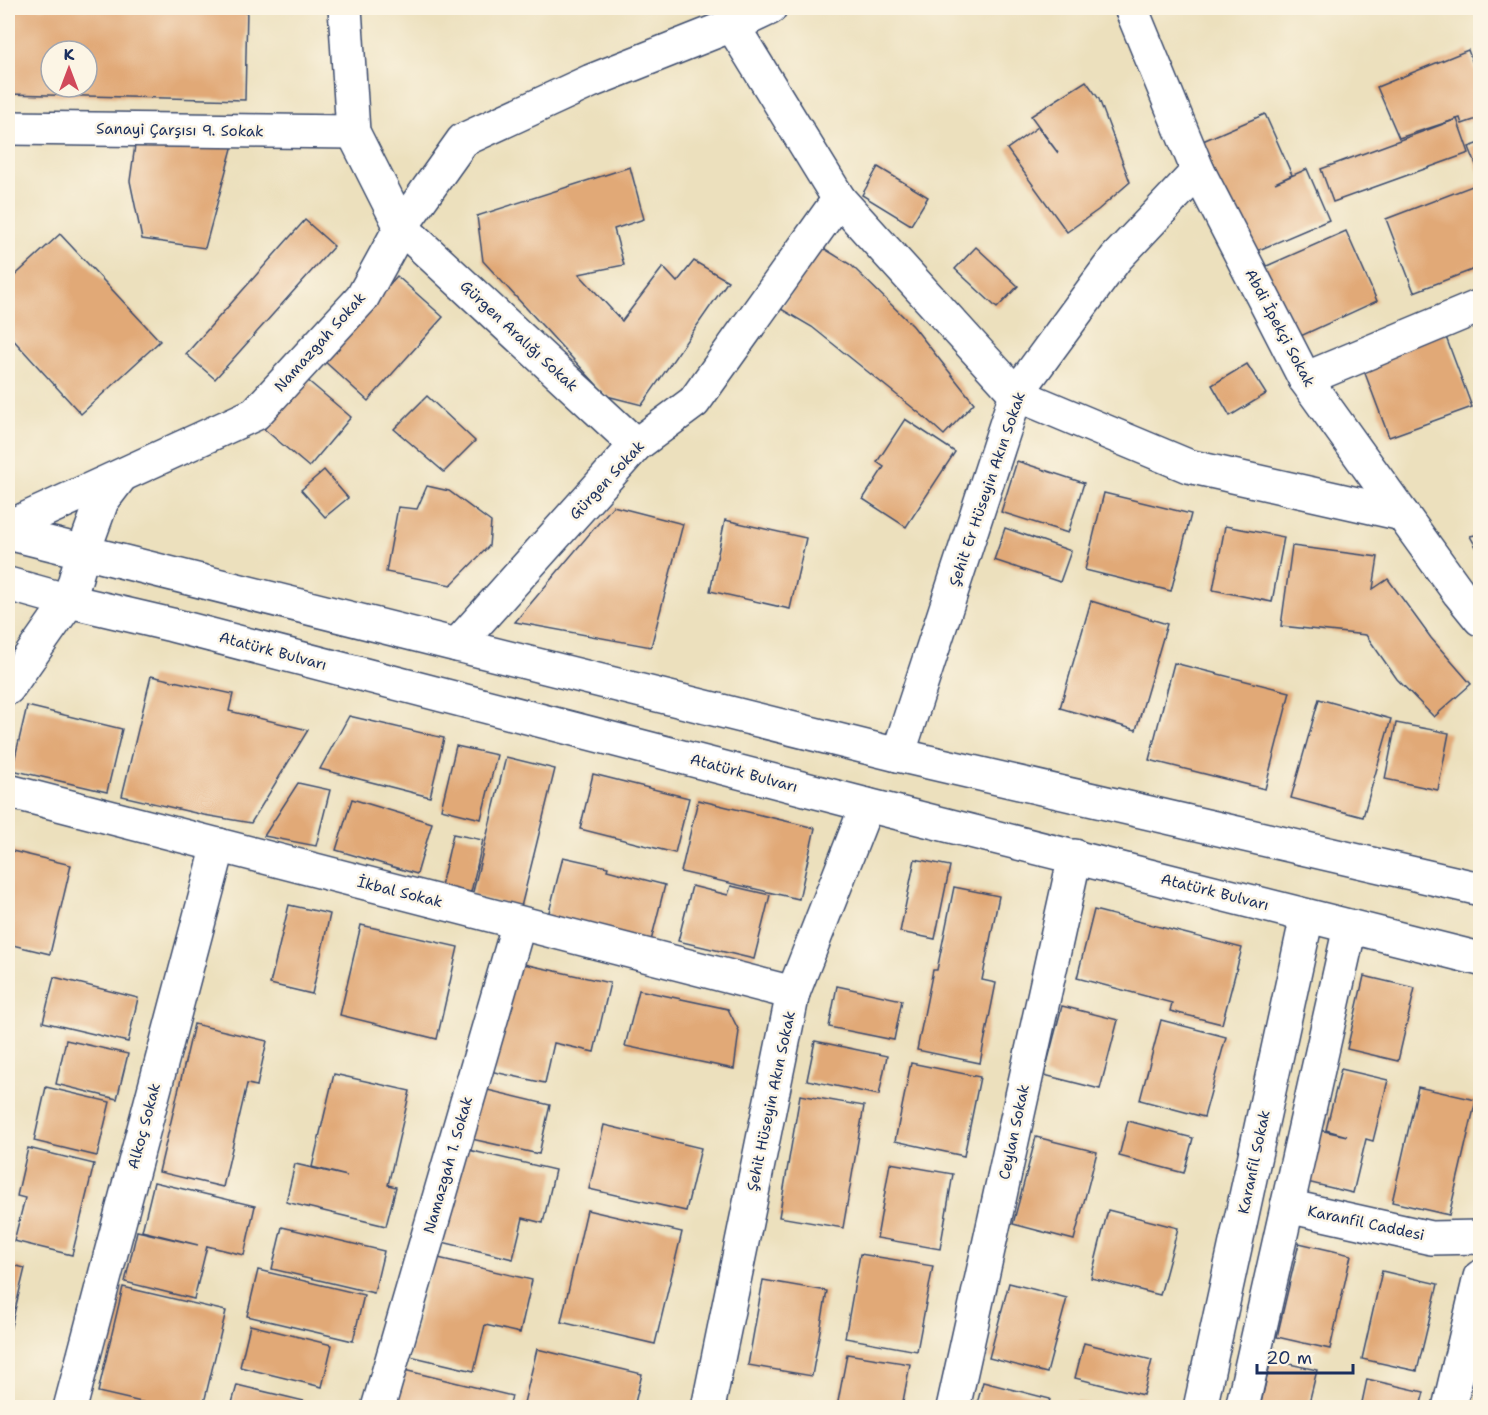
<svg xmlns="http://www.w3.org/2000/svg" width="1488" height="1415" viewBox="0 0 1488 1415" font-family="'Shantell Sans',sans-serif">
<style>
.building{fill:#e1a977;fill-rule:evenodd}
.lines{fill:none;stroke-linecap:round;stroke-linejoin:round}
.minor-casing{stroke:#3a4a6c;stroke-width:36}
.major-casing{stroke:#3a4a6c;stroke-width:36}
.minor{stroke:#fff;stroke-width:33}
.major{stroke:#fff;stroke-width:33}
.labels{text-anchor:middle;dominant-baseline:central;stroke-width:5;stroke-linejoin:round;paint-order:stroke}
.street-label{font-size:15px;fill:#1b2f5e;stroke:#fcf5e5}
</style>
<rect width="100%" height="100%" fill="#fcf5e5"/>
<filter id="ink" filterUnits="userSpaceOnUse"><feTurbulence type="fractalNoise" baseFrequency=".0167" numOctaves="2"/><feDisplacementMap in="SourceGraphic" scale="12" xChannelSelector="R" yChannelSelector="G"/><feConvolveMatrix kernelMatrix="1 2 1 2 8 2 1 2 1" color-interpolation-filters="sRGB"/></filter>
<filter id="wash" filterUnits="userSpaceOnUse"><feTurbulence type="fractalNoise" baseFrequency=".008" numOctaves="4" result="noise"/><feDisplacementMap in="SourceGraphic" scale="24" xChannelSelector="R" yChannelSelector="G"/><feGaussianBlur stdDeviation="1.35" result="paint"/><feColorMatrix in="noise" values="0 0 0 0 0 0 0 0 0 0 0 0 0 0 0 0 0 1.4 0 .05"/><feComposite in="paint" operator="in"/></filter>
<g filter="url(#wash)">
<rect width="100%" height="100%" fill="#ece0bd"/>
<g id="blocks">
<g class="building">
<path d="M8 8H247L245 100 8 94ZM51 51H87V87H51Z"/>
<path d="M1468 50 1480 82V118L1462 124 1460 118 1399 138 1377 87Z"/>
<path d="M1086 81 1099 99 1130 182 1098 210 1067 232 1007 149 1038 127 1058 153 1031 116Z"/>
<path d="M1265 114 1292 175 1275 183 1307 169 1329 220 1245 256 1196 144Z"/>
<path d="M1457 119 1469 153 1333 202 1321 169Z"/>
<path d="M136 138 234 141 205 248 142 239 130 181Z"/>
<path d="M1480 143V175L1469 147Z"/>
<path d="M630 167 644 219 614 229 624 265 579 274 622 321 663 267 677 282 694 261 728 281 642 405 607 396 483 261 477 216Z"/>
<path d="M878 167 928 197 911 225 862 195Z"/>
<path d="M1480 183V267L1414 292 1386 219Z"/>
<path d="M305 220 334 246 215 379 186 354Z"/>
<path d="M1346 231 1377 301 1292 340 1260 269Z"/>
<path d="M60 234 160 341 81 414 8 334V282Z"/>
<path d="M820 246 851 265 913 326 974 403 944 435 923 416 812 327 781 309Z"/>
<path d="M976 247 1018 286 997 308 955 269Z"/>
<path d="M397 276 443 317 368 401 322 359Z"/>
<path d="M1443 329 1472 407 1389 437 1360 360Z"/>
<path d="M1247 364 1266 394 1230 416 1212 385Z"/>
<path d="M306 379 351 417 309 467 264 429Z"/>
<path d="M427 396 475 441 444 472 394 429Z"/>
<path d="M905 419 955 452 906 527 863 499 884 467 877 462Z"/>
<path d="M1017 461 1084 483 1068 533 1001 512Z"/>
<path d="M324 470 348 498 325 517 301 490Z"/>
<path d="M427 486 449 491 491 522 489 546 451 585 386 572 398 507 417 509Z"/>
<path d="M1104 493 1191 514 1171 591 1085 570Z"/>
<path d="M613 506 683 524 651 647 515 622Z"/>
<path d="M725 520 806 538 790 609 710 591Z"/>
<path d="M1225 526 1284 537 1272 602 1213 590Z"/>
<path d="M1005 528 1071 551 1060 582 994 560Z"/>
<path d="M1480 534V554L1470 536Z"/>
<path d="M1292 546 1378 557 1373 589 1388 579 1431 638 1471 684 1434 717 1397 679 1366 635 1281 626Z"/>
<path d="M1091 601 1167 624 1136 730 1060 708Z"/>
<path d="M1174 663 1290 692 1265 789 1149 760Z"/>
<path d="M151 676 233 694 229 711 308 730 251 823 204 815 122 796Z"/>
<path d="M1319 699 1391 719 1363 817 1291 798Z"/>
<path d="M27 706 122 729 107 792 12 770Z"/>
<path d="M349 716 444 738 430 797 320 769Z"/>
<path d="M1396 723 1449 733 1438 790 1385 779Z"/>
<path d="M456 746 497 755 481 819 441 809Z"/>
<path d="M506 757 555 769 521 907 472 896Z"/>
<path d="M593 774 689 798 675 853 580 829Z"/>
<path d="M298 783 330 790 316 846 264 836Z"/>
<path d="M352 799 432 823 417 874 336 850Z"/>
<path d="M698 800 815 828 799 899 681 872Z"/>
<path d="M453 834 483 840 471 892 441 886Z"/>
<path d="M8 850 71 865 50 954 8 944Z"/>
<path d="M563 857 608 867 607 870 665 885 650 945 547 920Z"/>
<path d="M915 859 950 866 935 939 900 932Z"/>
<path d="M692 886 728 895 731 886 770 895 754 959 678 941Z"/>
<path d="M954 887 999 896 982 980 996 983 980 1063 917 1050 933 970H937Z"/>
<path d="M289 905 330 914 312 994 270 984Z"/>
<path d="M1094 910 1242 948 1222 1024 1170 1011 1172 1003 1077 978Z"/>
<path d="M361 925 458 947 437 1039 340 1015Z"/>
<path d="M510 961 610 983 594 1052 554 1043 545 1083 485 1070Z"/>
<path d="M1364 976 1415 988 1398 1061 1347 1049Z"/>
<path d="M54 977 138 998 128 1042 43 1022Z"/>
<path d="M837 986 902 1000 894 1040 829 1027Z"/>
<path d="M639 990 728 1009 739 1031 734 1069 625 1046Z"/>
<path d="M1062 1006 1118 1020 1100 1089 1044 1075Z"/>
<path d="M1161 1020 1226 1037 1204 1117 1140 1100Z"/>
<path d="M194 1024 267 1041 257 1086 247 1084 223 1187 159 1172Z"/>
<path d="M66 1040 128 1054 117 1099 56 1084Z"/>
<path d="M815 1041 887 1056 879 1095 807 1080Z"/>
<path d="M911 1063 980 1077 964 1156 895 1141Z"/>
<path d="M1341 1069 1388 1080 1373 1141 1366 1139 1353 1193 1307 1182 1319 1130 1347 1136 1326 1130Z"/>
<path d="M334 1074 410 1091 388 1185 396 1187 386 1226 286 1202 295 1164 347 1176 312 1167Z"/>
<path d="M46 1087 110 1102 97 1156 34 1141Z"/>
<path d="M1418 1087 1476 1100 1449 1215 1392 1202Z"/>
<path d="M479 1088 550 1105 539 1154 467 1138Z"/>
<path d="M800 1095 864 1106 843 1228 779 1217Z"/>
<path d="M1128 1121 1193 1138 1184 1173 1119 1156Z"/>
<path d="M604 1125 701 1148 686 1211 589 1189Z"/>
<path d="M1036 1137 1097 1152 1074 1240 1013 1224Z"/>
<path d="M28 1148 94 1164 72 1255 14 1241 25 1198 17 1196Z"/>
<path d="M464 1149 555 1170 543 1223 523 1218 513 1259 438 1241Z"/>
<path d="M890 1163 953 1174 940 1249 877 1238Z"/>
<path d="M154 1182 255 1206 244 1255 207 1246 194 1299 125 1282 137 1231 198 1245 142 1231Z"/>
<path d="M587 1210 682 1232 655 1344 561 1322Z"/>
<path d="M1108 1210 1178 1228 1160 1295 1091 1278Z"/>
<path d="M282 1227 384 1251 374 1293 272 1269Z"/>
<path d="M1299 1243 1351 1255 1330 1349 1277 1337Z"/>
<path d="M860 1254 933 1266 917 1351 845 1338Z"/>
<path d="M434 1257 532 1280 520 1333 485 1325 474 1371 410 1356Z"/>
<path d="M8 1264 25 1268 8 1339Z"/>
<path d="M258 1270 364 1295 353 1341 247 1316Z"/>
<path d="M1382 1271 1438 1284 1417 1371 1362 1359Z"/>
<path d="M763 1280 827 1291 812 1376 748 1365Z"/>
<path d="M1009 1283 1067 1298 1047 1373 989 1358Z"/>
<path d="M123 1287 226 1311 203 1407H163L98 1392Z"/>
<path d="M250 1325 332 1345 322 1387 240 1367Z"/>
<path d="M1084 1343 1152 1360 1143 1395 1075 1378Z"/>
<path d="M537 1349 642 1374 634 1407H523Z"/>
<path d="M847 1354 910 1364 902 1407H837Z"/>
<path d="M1271 1360 1317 1370 1308 1407H1260Z"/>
<path d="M404 1370 512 1396 509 1407H396Z"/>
<path d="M1367 1379 1424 1392 1420 1407H1361Z"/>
<path d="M983 1382 1050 1399 1048 1407H976Z"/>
<path d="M237 1385 304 1401 303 1407H231Z"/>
<path d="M1480 1392V1407H1476Z"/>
<path d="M1076 1401 1099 1407H1074Z"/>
</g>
</g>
</g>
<g filter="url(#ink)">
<use href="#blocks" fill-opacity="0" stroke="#3a4a6c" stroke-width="1.5"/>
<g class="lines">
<defs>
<g id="minor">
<path d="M345 8 353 132 401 227 636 445"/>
<path d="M1131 8 1198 171 1305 379 1459 593 1480 619"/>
<path d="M732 25 839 199 1016 394 1188 466 1402 514"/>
<path d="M8 128 353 132"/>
<path d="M1305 379 1480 306"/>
<path d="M8 527 255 414 362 298 401 227 463 140 591 81 747 19 770 8"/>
<path d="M457 645 636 445 694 402 839 199"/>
<path d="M8 688 69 601 83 553 102 501 121 476"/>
<path d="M898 755 1016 394 1116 258 1198 171"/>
<path d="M8 791 793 993"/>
<path d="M1287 1206 1431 1238 1480 1237"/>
<path d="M70 1408 219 845"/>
<path d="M378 1408 519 923"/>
<path d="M708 1408 793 993 867 805"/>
<path d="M953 1408 1075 856"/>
<path d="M1200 1408 1307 916"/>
<path d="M1242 1408 1350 927"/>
<path d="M1449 1408 1480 1277"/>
</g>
<g id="major">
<path d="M8 533 898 755 1480 889"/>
<path d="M8 584 69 601 172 625 867 805 1480 959"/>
</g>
</defs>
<use href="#minor" class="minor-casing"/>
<use href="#major" class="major-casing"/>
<use href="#minor" class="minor"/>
<use href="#major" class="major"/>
</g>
</g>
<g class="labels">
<g class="street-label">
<text transform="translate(180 130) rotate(1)">Sanayi Çarşısı 9. Sokak</text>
<text transform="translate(1280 328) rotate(62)">Abdi İpekçi Sokak</text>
<text transform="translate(519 336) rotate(43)">Gürgen Aralığı Sokak</text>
<text transform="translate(320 342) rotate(-48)">Namazgah Sokak</text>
<text transform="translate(607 480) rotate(-47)">Gürgen Sokak</text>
<text transform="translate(987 489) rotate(-71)">Şehit Er Hüseyin Akın Sokak</text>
<text transform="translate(273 651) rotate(15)">Atatürk Bulvarı</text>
<text transform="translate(744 773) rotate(15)">Atatürk Bulvarı</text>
<text transform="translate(400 892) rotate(14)">İkbal Sokak</text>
<text transform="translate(1215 892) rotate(14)">Atatürk Bulvarı</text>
<text transform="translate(771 1101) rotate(-78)">Şehit Hüseyin Akın Sokak</text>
<text transform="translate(144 1126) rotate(-75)">Alkoç Sokak</text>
<text transform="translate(1014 1132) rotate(-78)">Ceylan Sokak</text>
<text transform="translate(1254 1162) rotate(-78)">Karanfil Sokak</text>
<text transform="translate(448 1165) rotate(-74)">Namazgah 1. Sokak</text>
<text transform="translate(1366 1223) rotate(12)">Karanfil Caddesi</text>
</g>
</g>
<rect width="1488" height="1415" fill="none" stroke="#fcf5e5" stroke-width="30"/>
<g transform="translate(69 69)"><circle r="28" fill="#fcf5e5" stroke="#a2a6af" stroke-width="1.5"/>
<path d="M0-4.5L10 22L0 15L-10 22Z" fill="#d1495b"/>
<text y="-9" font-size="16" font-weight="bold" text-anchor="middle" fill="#1b2f5e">K</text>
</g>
<path d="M1257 1364v9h96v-9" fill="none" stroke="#1b2f5e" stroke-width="3"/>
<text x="1266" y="1364" font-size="18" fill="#1b2f5e" stroke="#fcf5e5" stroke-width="4.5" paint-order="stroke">20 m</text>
</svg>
